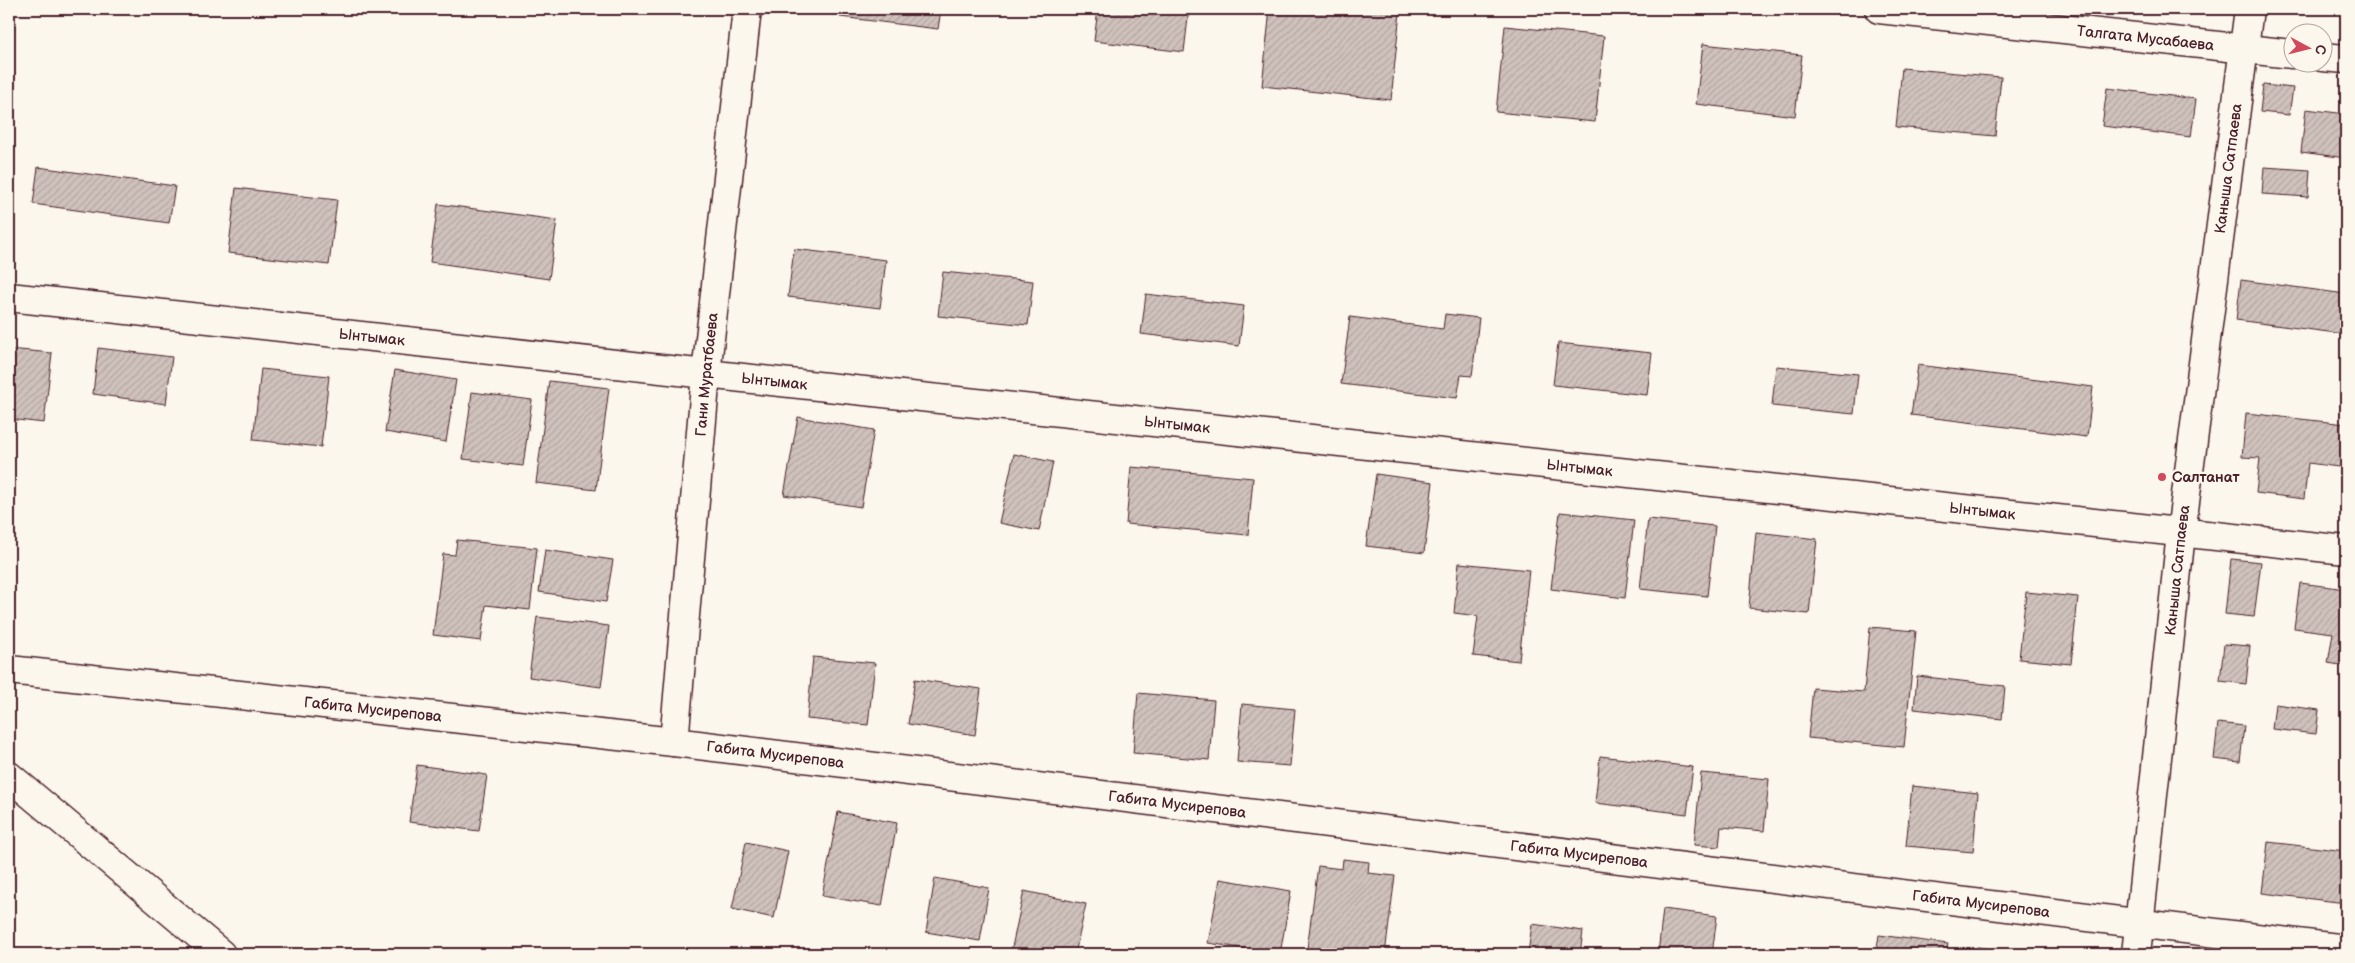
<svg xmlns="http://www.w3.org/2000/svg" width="2355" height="963" viewBox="0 0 2355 963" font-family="'Balsamiq Sans',sans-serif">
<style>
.building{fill:url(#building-hatch);stroke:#4a1f2b}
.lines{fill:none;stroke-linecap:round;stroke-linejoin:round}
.minor-casing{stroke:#4a1f2b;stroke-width:31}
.minor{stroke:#fbf7ec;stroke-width:28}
.poi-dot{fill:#d1495b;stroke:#fbf7ec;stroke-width:2}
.labels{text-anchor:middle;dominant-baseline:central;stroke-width:4.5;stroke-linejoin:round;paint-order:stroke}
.street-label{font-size:15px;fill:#4a1f2b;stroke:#fbf7ec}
.poi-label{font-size:15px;font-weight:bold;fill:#4a1f2b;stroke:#fbf7ec;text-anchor:start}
</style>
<defs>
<pattern id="building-hatch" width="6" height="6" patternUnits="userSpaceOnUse" patternTransform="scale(1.25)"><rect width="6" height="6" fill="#cfc2bc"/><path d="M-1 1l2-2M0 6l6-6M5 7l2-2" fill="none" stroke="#b3a6a2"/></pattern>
</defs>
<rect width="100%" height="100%" fill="#fbf7ec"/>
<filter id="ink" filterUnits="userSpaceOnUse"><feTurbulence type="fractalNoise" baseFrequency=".02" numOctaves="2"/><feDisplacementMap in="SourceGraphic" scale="10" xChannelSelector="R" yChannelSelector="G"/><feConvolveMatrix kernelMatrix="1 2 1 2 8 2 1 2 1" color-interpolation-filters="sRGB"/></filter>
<g filter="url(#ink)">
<g class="building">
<path d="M841 9H941L938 29 840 17Z"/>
<path d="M1098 9H1189L1184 52 1094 41Z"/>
<path d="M1270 9H1371L1400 12 1391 100 1262 86Z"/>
<path d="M1505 26 1604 36 1595 122 1496 112Z"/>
<path d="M1703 44 1802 55 1795 116 1696 104Z"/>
<path d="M1902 68 2001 77 1995 136 1896 127Z"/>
<path d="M2263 85 2293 88 2289 115 2260 112Z"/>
<path d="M2107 88 2196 99 2191 137 2102 126Z"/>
<path d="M2306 109 2346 114V158L2301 152Z"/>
<path d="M38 167 175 186 169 223 33 204Z"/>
<path d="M2264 167 2310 170 2308 197 2262 194Z"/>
<path d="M236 188 337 200 329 265 228 253Z"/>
<path d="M438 204 557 220 549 279 430 262Z"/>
<path d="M794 249 886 260 880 308 788 297Z"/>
<path d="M943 272 1033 281 1028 325 938 316Z"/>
<path d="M2241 280 2346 294 2344 334 2236 320Z"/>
<path d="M1146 294 1244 306 1239 346 1141 334Z"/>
<path d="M1445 314 1479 318 1472 376 1461 375 1457 398 1341 384 1350 317 1443 329Z"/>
<path d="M1558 343 1652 353 1647 395 1553 385Z"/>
<path d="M98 348 172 357 166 404 93 394Z"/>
<path d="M9 349 52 353 44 423 9 419Z"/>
<path d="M1918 365 2093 387 2087 437 1911 415Z"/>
<path d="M1776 366 1858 374 1854 414 1772 406Z"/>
<path d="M261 369 329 376 321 447 253 440Z"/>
<path d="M395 370 456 380 446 442 385 432Z"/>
<path d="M549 381 609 388 596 490 536 483Z"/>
<path d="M472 392 532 400 523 466 463 459Z"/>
<path d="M2246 413 2346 424V468L2308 463 2304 499 2256 493 2260 458 2242 457Z"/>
<path d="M798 417 874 430 861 507 784 495Z"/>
<path d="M1014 454 1053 462 1039 531 999 523Z"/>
<path d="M1131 467 1253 478 1248 535 1126 524Z"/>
<path d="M1376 474 1433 482 1424 553 1366 546Z"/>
<path d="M1560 512 1634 520 1625 598 1551 589Z"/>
<path d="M1648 519 1715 526 1707 596 1640 589Z"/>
<path d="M1756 532 1817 539 1809 614 1749 608Z"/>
<path d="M457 540 537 548 530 610 486 605 481 641 433 635 443 554 455 555Z"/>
<path d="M545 550 613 560 606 602 539 592Z"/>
<path d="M2231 559 2261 562 2254 617 2225 614Z"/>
<path d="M1459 563 1529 570 1519 661 1473 656 1478 616 1454 613Z"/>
<path d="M2300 583 2346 589V666L2328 663 2333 633 2294 628Z"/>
<path d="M2026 592 2078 597 2071 664 2019 659Z"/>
<path d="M537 617 609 626 601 687 529 677Z"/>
<path d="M1870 627 1916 631 1904 747 1808 738 1813 688 1864 692Z"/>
<path d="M2224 644 2250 646 2246 684 2220 681Z"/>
<path d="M813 657 875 663 868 725 807 719Z"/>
<path d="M1917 676 2005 686 2002 719 1914 709Z"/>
<path d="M915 679 981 689 975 735 908 724Z"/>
<path d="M1138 693 1214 700 1209 760 1133 753Z"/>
<path d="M1242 704 1295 709 1290 766 1237 762Z"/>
<path d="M2275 704 2319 710 2316 734 2272 729Z"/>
<path d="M2218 723 2244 726 2240 762 2214 759Z"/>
<path d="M1600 756 1693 767 1687 814 1595 803Z"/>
<path d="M417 765 487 775 479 831 409 822Z"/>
<path d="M1701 773 1769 779 1764 831 1721 827 1719 847 1694 845Z"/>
<path d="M1912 786 1978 793 1973 852 1906 846Z"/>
<path d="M838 812 897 823 882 906 822 896Z"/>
<path d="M746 842 788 851 774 918 732 909Z"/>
<path d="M2268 842 2346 851V903L2262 893Z"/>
<path d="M1343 859 1369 862 1368 873 1395 876 1385 954H1344L1307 949 1318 866 1342 869Z"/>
<path d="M935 878 989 888 980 941 926 932Z"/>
<path d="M1220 879 1291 891 1280 954 1208 943Z"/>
<path d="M1024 891 1086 904 1075 954H1024L1011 952Z"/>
<path d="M1663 909 1717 916 1712 954H1658Z"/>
<path d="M1532 924 1583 931 1580 954H1528Z"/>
<path d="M1879 935 1948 944 1946 954H1876Z"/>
<path d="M1977 947 2035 954H1976Z"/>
</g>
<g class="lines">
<defs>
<g id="minor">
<path id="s1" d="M1879 9 2292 54"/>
<path d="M2322 57 2346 59"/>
<path id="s2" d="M9 297 706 374 2346 550"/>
<path id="s3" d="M9 670 674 742 2346 949"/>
<path id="s4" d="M674 742 706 374 747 9"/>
<path d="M9 776 221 954"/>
<path id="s5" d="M2136 954 2181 533 2249 9"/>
</g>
</defs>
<use href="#minor" class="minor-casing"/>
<use href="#minor" class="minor"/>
</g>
</g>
<circle class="poi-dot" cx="2162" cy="477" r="5"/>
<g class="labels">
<g class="street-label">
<text stroke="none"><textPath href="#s1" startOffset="268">Талгата Мусабаева</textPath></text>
<text stroke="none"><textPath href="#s5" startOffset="791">Каныша Сатпаева</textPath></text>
<text stroke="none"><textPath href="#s2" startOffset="365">Ынтымак</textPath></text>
<text stroke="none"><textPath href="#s4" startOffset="369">Гани Муратбаева</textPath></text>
<text stroke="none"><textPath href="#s2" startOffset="770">Ынтымак</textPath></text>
<text stroke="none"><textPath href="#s2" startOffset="1175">Ынтымак</textPath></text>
<text stroke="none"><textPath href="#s2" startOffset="1580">Ынтымак</textPath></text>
<text stroke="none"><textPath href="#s2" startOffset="1985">Ынтымак</textPath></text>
<text stroke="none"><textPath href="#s5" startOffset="386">Каныша Сатпаева</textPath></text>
<text stroke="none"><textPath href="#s3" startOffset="366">Габита Мусирепова</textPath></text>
<text stroke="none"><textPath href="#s3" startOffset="771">Габита Мусирепова</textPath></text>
<text stroke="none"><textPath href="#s3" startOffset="1176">Габита Мусирепова</textPath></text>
<text stroke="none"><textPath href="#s3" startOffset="1581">Габита Мусирепова</textPath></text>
<text stroke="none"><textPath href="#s3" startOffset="1986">Габита Мусирепова</textPath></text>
</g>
<g class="poi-label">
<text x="2172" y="477">Салтанат</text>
</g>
</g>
<rect width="2355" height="963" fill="none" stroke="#fbf7ec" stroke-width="30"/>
<rect x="15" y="15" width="2325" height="933" fill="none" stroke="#4a1f2b" stroke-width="2" filter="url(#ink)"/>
<g transform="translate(2308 48) rotate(97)"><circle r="24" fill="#fbf7ec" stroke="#b4a19f"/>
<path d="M0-4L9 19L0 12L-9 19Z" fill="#d1495b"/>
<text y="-8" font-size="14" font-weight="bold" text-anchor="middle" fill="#4a1f2b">С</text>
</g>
</svg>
